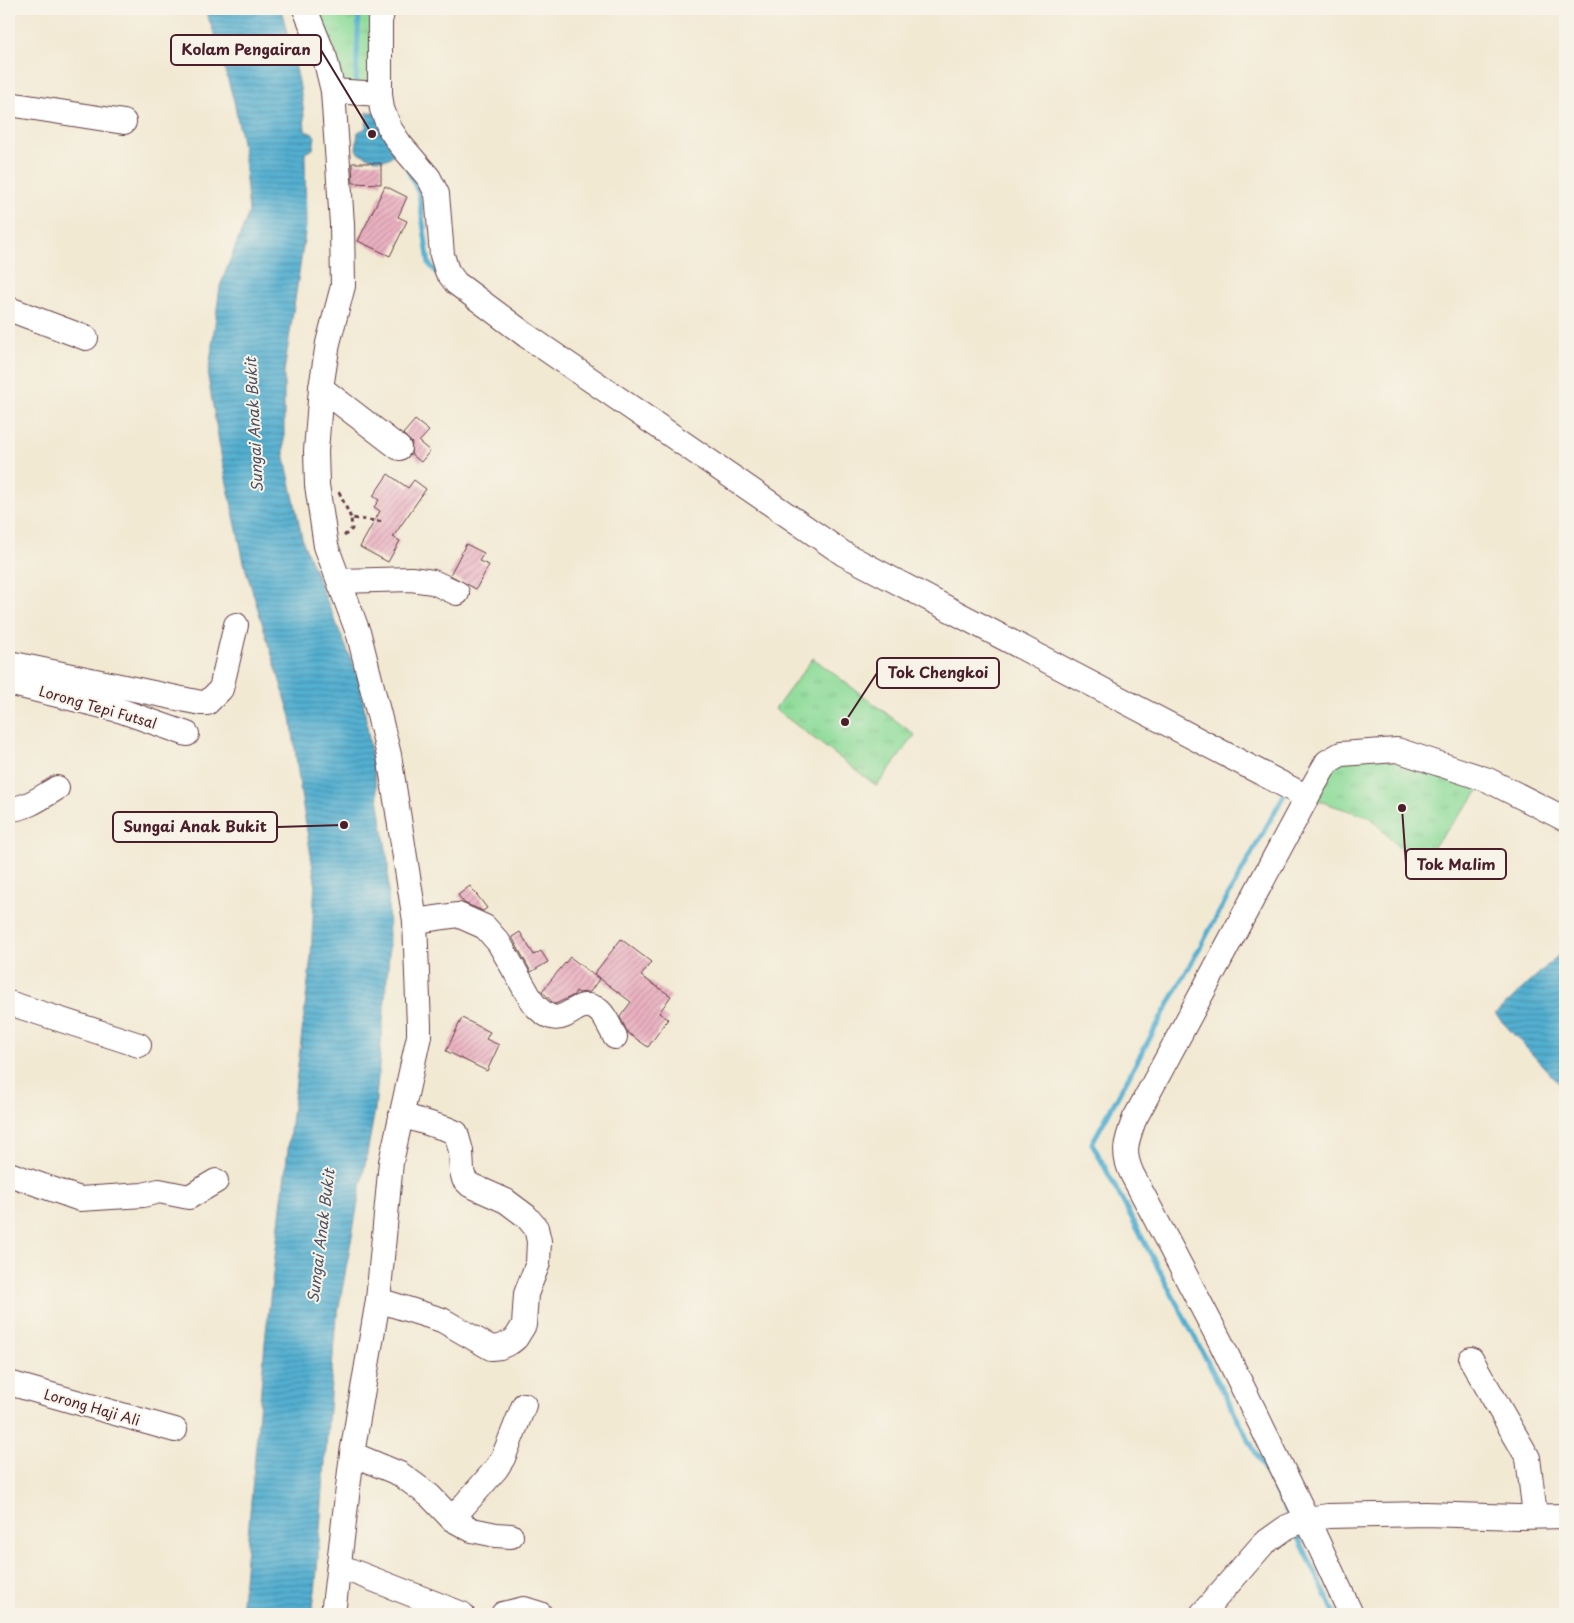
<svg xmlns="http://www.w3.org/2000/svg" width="1574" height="1623" viewBox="0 0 1574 1623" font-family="'Playpen Sans',sans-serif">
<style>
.grass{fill:url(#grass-tufts);stroke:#6c7d62}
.water{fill:url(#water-rules);stroke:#4e677e}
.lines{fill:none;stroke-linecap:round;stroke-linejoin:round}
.stream{stroke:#52afd0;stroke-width:5}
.building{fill:url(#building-hatch)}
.minor-casing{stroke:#633d44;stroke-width:26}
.path{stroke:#633d44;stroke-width:3;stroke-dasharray:4 4;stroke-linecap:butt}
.minor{stroke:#fff;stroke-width:24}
.labels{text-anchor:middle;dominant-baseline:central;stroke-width:4;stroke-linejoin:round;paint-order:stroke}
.street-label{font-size:14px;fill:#4a1f2b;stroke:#f7f3e8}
.water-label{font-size:15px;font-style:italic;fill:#4d5165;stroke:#f7f3e8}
.leader{fill:none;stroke:#4a1f2b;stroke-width:2}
.callout-dot{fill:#4a1f2b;stroke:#f7f3e8;stroke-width:2}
.callout{fill:#f7f3e8;stroke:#4a1f2b;stroke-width:2}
.callout-label{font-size:15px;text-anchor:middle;font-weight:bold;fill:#4a1f2b}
</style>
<defs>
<pattern id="grass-tufts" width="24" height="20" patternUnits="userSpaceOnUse" patternTransform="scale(1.25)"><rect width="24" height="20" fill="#8ddb99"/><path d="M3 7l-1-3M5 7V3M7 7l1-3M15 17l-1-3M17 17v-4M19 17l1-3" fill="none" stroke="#7bbc84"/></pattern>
<pattern id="water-rules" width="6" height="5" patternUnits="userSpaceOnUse" patternTransform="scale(1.25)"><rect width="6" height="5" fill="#52afd0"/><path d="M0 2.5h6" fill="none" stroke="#468ea9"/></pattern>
<pattern id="building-hatch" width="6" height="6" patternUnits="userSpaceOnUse" patternTransform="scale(1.25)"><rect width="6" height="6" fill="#ebb2c2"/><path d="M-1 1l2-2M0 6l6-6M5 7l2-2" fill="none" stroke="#c0909e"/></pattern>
</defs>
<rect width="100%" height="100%" fill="#f7f3e8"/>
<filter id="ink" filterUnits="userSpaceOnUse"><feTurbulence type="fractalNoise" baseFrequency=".02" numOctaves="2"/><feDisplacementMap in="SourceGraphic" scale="10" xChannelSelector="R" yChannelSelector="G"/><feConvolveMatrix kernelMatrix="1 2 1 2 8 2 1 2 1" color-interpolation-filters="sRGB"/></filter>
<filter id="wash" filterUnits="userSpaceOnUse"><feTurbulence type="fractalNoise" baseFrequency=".0096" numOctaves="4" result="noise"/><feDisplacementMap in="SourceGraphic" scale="20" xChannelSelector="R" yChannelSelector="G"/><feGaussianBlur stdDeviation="1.12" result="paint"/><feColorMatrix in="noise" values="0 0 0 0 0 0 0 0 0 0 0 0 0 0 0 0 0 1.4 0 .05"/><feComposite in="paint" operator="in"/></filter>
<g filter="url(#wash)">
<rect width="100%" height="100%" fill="#f2e9d3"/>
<g class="grass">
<path d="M305 9H372L368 94 333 91Z"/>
<path d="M813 658 915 735 877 786 775 709Z"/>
<path d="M1397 750 1488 780 1417 867 1371 818 1307 797 1327 762Z"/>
</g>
<g class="water">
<path d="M205 9H281C291 49 304 90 305 131L311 133 315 136 313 149 305 153 306 227 284 372V453L303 542 360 681 388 862 389 955 375 1110 335 1329 316 1583 312 1614H241L266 1332 311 957 315 881 300 788 291 717 245 567 222 460 208 377 220 286 249 212 243 148 234 101 214 33Z"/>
<path d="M367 112H375L396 152C383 166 374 158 358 153L356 149 358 132 366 128Z"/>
<path d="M1563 951 1565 954V1090L1495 1014Z"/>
</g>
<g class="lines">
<g class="stream">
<path d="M356 80 359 9"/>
<path d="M408 170 419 194 429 264 439 275"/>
<path d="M1285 793 1092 1143 1290 1518"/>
<path d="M1295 1530 1335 1614"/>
</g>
</g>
<g id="blocks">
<g class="building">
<path d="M352 163H381V184L353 183Z"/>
<path d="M385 186 407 197 398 217 407 221 390 256 358 241Z"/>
<path d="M415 420 429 431 419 442 430 451 421 462 411 454 412 443 403 434Z"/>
<path d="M388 474 408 488 414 480 426 489 393 537 400 541 388 562 360 547 380 511 374 507 379 500 373 496Z"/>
<path d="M466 544 484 553 479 561 489 565 476 589 450 575Z"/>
<path d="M470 886 487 908 483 911 464 903 458 895Z"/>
<path d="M520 932 534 955 541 951 548 962 531 972 512 937Z"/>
<path d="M621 939 651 962 641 976 671 996 659 1013 668 1019 648 1047 628 1033 620 1017 631 1002 594 974Z"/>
<path d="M570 957 599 979 590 992 579 993 576 991 574 995 556 1004 552 1002 542 991Z"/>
<path d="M462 1018 490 1032 486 1039 499 1045 487 1071 446 1051Z"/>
</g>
</g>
</g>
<g filter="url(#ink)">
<use href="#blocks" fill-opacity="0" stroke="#633d44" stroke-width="1"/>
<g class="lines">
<defs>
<g id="minor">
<path d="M305 9 325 58 333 91 342 224 343 286 328 343 321 388 316 451 317 485 326 546 359 635 389 755 415 921 419 1026V1036L391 1162 378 1300 352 1454 333 1614"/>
<path d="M333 91 380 94 382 109 390 129 400 144 429 178 437 194 442 255 447 271 456 283 527 336 844 554 1307 797 1134 1120C1126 1142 1122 1153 1132 1174L1220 1341 1307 1519 1351 1614"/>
<path d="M380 94V21L383 9"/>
<path d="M9 104 124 122"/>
<path d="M9 309 86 338"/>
<path d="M321 388 399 448"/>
<path d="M341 581 411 579 433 582 457 593"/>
<path d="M9 663 201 703H207L221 689 236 625"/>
<path d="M9 683 119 710 187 734"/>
<path d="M1307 797 1327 762 1341 754 1397 750 1488 780 1565 819"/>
<path d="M9 809C26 809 42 797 57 788"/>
<path d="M415 921 458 915 485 927 499 943 533 1003C565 1039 571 996 595 1008 605 1013 610 1028 615 1037"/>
<path d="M9 1003 139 1045"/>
<path d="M9 1174 80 1199 143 1195 159 1191 189 1197 216 1181"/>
<path d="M378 1300 442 1320 491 1348 500 1347 511 1342 516 1338 524 1325 526 1294 538 1263 539 1241 536 1228 526 1216 506 1201 470 1185 464 1179 462 1171 461 1151 456 1133 447 1129 401 1115"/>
<path d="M1471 1359 1528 1458 1535 1515"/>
<path d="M9 1383 175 1430"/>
<path d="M352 1454 400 1474 430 1496 452 1519 472 1530 496 1535 511 1536"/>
<path d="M452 1519 496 1469 503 1458 524 1405"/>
<path d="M339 1566 462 1614"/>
<path d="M503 1614 524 1609 540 1614"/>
<path d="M1202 1614 1263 1544 1287 1527 1307 1519 1328 1516 1426 1514 1517 1517 1565 1516"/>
</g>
</defs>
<use href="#minor" class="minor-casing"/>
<g class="path">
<path d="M339 492 351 518"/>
<path d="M344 536 352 529 351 518 385 522"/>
</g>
<use href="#minor" class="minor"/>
</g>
</g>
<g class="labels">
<g class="street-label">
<text transform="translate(98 707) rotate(16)">Lorong Tepi Futsal</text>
<text transform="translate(92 1407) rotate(16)">Lorong Haji Ali</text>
</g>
<g class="water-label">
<text transform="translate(253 425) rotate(-93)">Sungai Anak Bukit</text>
<text transform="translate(320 1236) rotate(-83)">Sungai Anak Bukit</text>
</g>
</g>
<path class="leader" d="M372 134L321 50M845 722L877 673M344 825L277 827M1402 808L1406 864"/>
<g class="callout-dot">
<circle cx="372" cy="134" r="5"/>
<circle cx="845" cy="722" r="5"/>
<circle cx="344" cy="825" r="5"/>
<circle cx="1402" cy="808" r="5"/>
</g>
<g class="callout">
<rect x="171" y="35" width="150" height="30" rx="5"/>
<rect x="877" y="658" width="122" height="30" rx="5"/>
<rect x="113" y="812" width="164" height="30" rx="5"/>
<rect x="1406" y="849" width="100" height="30" rx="5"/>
</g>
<g class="callout-label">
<text x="246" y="55">Kolam Pengairan</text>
<text x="938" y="678">Tok Chengkoi</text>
<text x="195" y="832">Sungai Anak Bukit</text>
<text x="1456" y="870">Tok Malim</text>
</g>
<rect width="1574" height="1623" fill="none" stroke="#f7f3e8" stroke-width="30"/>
</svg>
